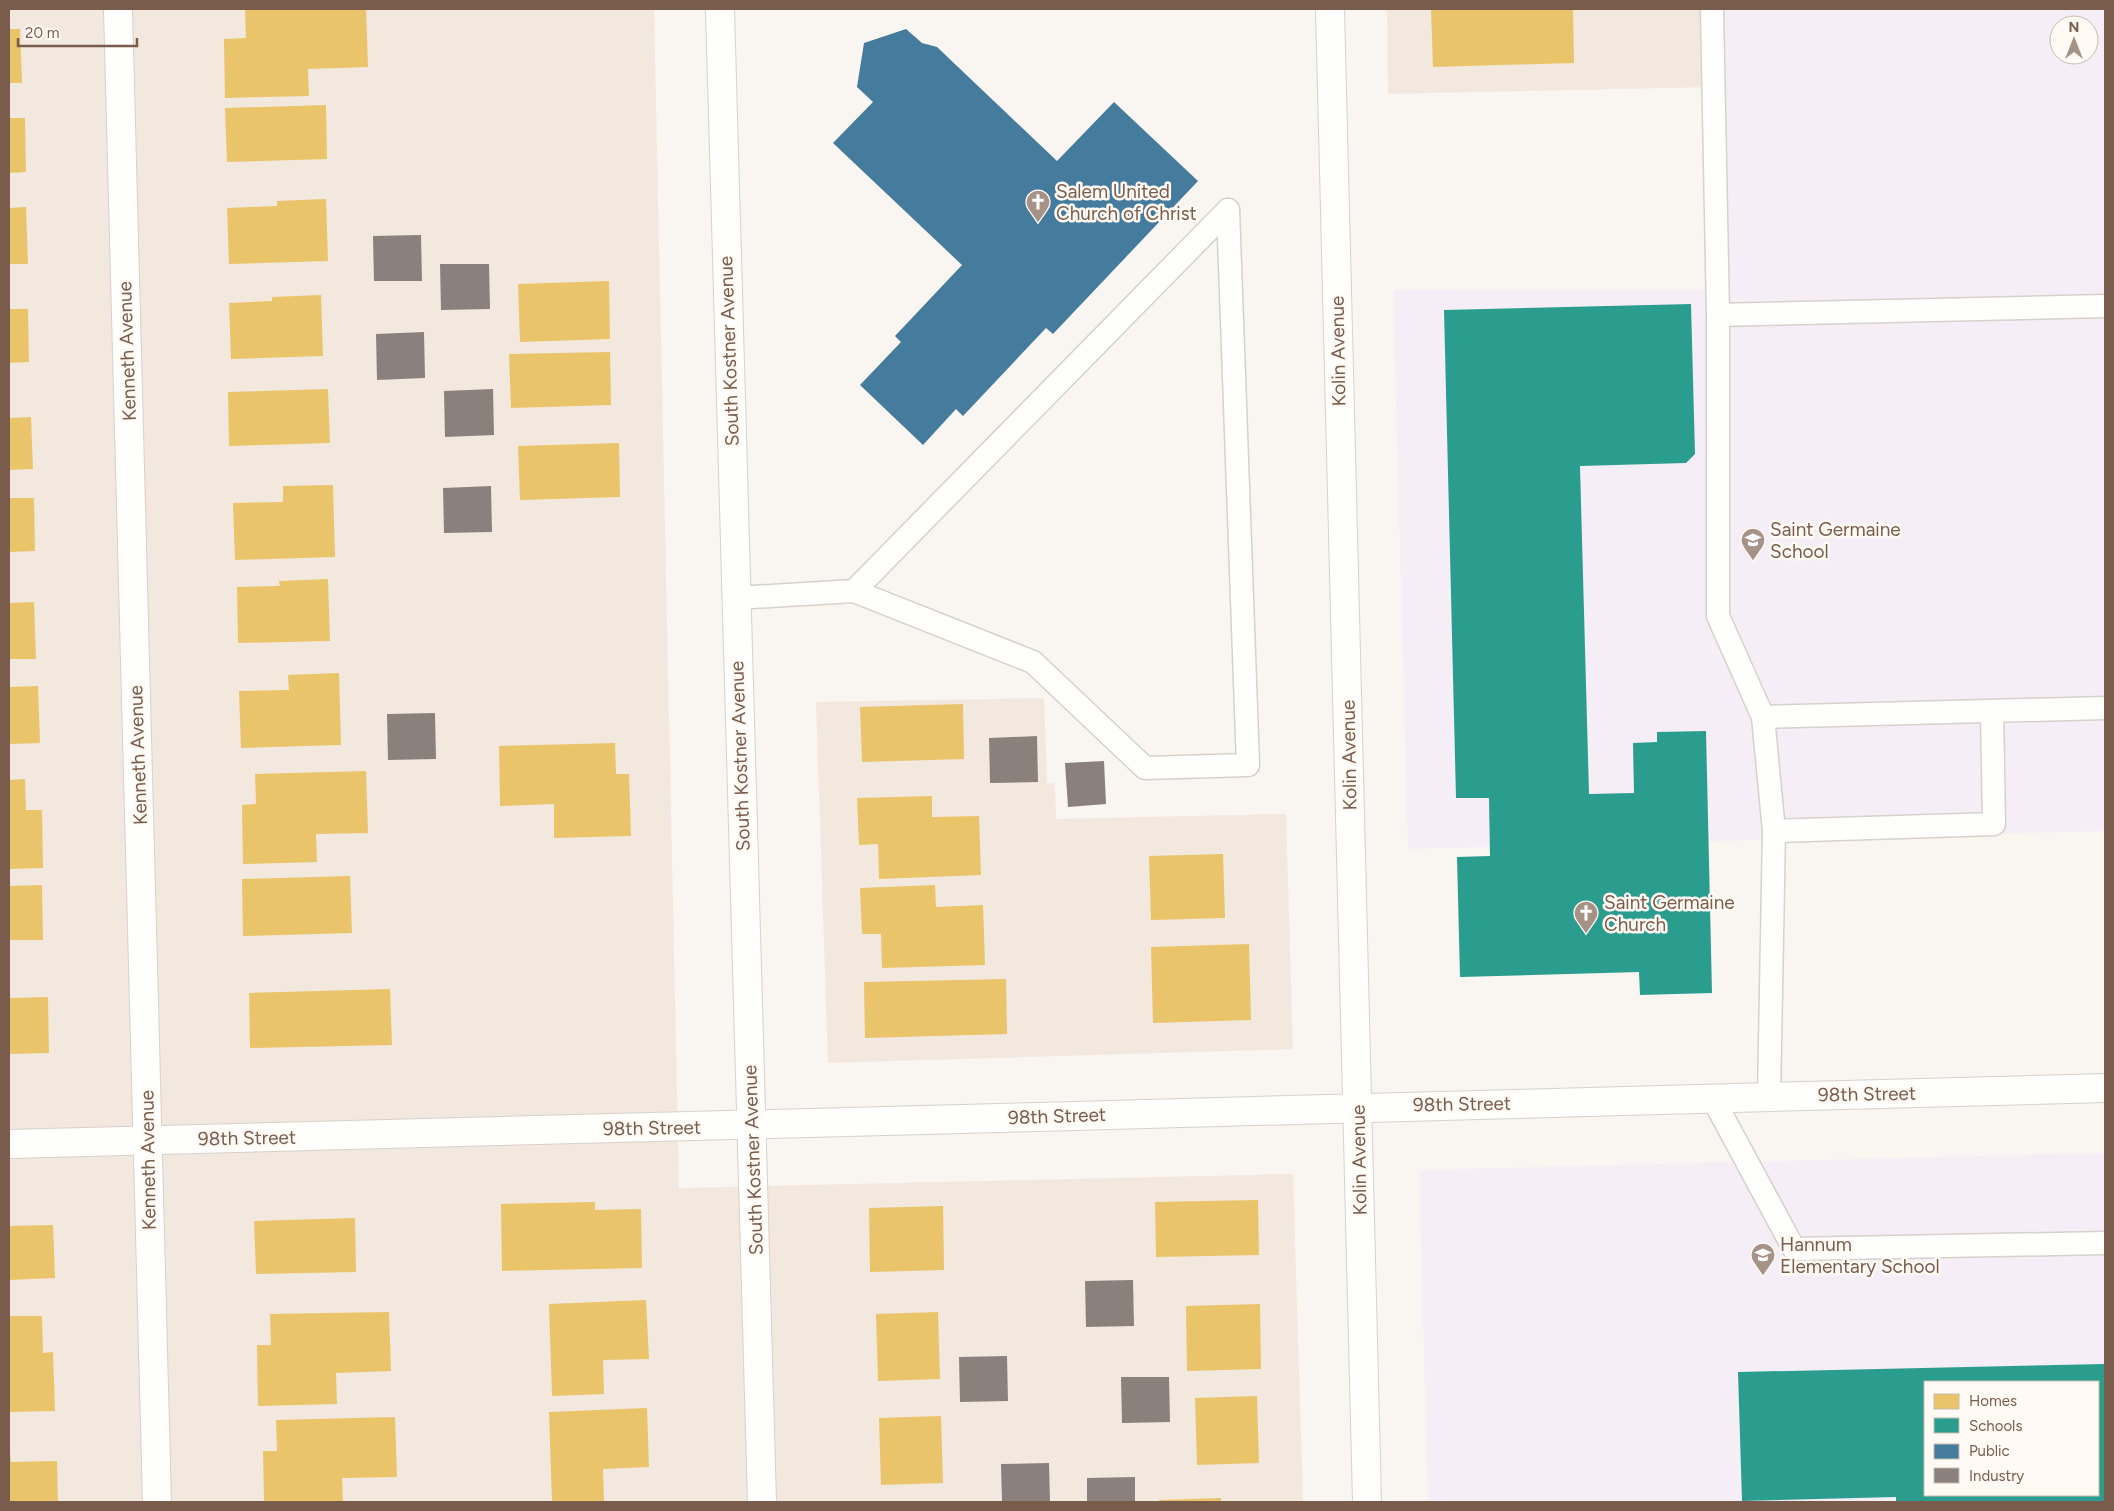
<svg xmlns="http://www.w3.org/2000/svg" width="2114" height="1511" viewBox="0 0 2114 1511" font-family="Figtree,sans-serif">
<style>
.residential{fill:#f2e8de}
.education{fill:#f6eef6;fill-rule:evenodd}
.homes{fill:#e9c46a}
.schools{fill:#2a9d8f;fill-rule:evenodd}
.public{fill:#457b9d}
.industry{fill:#8a817c}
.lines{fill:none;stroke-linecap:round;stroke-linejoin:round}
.lane-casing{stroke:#d7d1cb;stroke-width:25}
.street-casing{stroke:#d7d1cb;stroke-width:30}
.lane{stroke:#fefefd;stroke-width:22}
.street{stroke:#fefefd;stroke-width:28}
.labels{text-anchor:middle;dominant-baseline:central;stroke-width:5;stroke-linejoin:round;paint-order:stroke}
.poi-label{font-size:19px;fill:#7a5c4d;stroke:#fffaf3;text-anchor:start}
.street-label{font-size:19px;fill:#7a5c4d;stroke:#fffaf3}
</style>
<rect width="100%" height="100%" fill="#f9f5f0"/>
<g class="residential">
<path d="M9 9H654L679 1188 1293 1174 1303 1502H9Z"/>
<path d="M1387 9H1712L1713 87 1388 94Z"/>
<path d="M1044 698 1047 784 1055 783 1056 819 1286 814 1293 1049 828 1063 816 702Z"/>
</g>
<g class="education">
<path d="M1712 9H2105V831L1408 849 1393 290 1717 289ZM2059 25H2089V55H2059Z"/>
<path d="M2105 1153V1502H1428L1419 1170ZM1925 1382H2098V1495H1925Z"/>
</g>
<g class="homes">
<path d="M245 9H366L368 67 308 69 309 96 225 98 224 39 246 38Z"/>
<path d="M1431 9H1573L1574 63 1433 67Z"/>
<path d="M9 29H20L22 83H9Z"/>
<path d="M326 105 327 159 227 162 225 108Z"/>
<path d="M9 118H25L26 172 9 173Z"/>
<path d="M326 199 328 261 229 264 227 208 277 206V201Z"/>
<path d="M26 207 28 264H9V208Z"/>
<path d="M609 281 610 339 520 342 518 284Z"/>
<path d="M321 295 323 356 231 359 229 303 272 301V297Z"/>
<path d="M9 309H28L29 362 9 363Z"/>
<path d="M610 352 611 405 511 408 509 354Z"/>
<path d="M328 389 330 443 229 446 228 392Z"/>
<path d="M31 417 33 469 9 470V418Z"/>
<path d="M619 443 620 497 520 500 518 446Z"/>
<path d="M333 485 335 557 235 560 233 503 283 502V486Z"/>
<path d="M9 498H34L35 551 9 552Z"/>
<path d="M328 579 330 641 238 643 237 587 280 586 279 581Z"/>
<path d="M34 602 36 659H9V603Z"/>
<path d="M339 673 341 745 241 748 239 691 289 690 288 675Z"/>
<path d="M38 686 40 743 9 744V687Z"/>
<path d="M963 704 964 759 862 762 860 707Z"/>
<path d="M615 743 616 774H629L631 836 554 838V804L500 806 499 746Z"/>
<path d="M366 771 368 833 316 834 317 862 243 864 242 805 256 804 255 774Z"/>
<path d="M25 779 26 810H42L43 868 9 869V780Z"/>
<path d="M932 796V817L979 816 981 875 879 879 878 844 859 845 857 798Z"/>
<path d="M1223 854 1225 918 1151 920 1149 856Z"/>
<path d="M350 876 352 933 243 936 242 879Z"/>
<path d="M42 885 43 940H9V886Z"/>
<path d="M935 885 936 907 983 905 985 965 882 968 881 934H862L860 888Z"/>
<path d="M1249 944 1251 1020 1153 1023 1151 947Z"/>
<path d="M1006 979 1007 1034 865 1038 864 982Z"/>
<path d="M390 989 392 1045 250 1048 249 993Z"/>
<path d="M48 997 49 1053 9 1054V998Z"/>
<path d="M1258 1200 1259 1255 1156 1257 1155 1202Z"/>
<path d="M595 1202V1210L641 1209 642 1268 502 1271 501 1204Z"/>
<path d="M943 1206 944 1270 870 1272 869 1208Z"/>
<path d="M355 1218 356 1272 256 1274 254 1221Z"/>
<path d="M53 1225 55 1278 9 1280V1226Z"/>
<path d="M646 1300 649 1359 603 1360 604 1394 552 1396 549 1304Z"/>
<path d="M1260 1304 1261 1369 1187 1371 1186 1306Z"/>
<path d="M389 1312 391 1371 336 1373 337 1404 258 1406 257 1345H271L270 1314Z"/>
<path d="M938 1312 940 1379 878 1381 876 1314Z"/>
<path d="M9 1316H42L43 1353 53 1352 55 1411 9 1412Z"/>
<path d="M1257 1396 1259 1463 1197 1465 1195 1398Z"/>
<path d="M647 1408 649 1467 603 1469 604 1502H552L549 1412Z"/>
<path d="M941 1416 943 1483 881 1485 879 1418Z"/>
<path d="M395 1417 397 1477 342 1478 343 1502H264L263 1451H277L276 1420Z"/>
<path d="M9 1447 11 1462 57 1461 58 1502H9Z"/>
<path d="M1221 1498V1502H1159V1500Z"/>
</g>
<g class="schools">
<path d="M1691 304 1695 454 1686 463 1580 466 1589 794 1634 793 1633 743 1657 742V732L1706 731 1712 993 1640 995 1639 972 1460 977 1457 857 1490 856 1489 798H1456L1444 310Z"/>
<path d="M2105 1364V1502H1896V1497L1742 1501 1738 1372ZM1925 1382H2098V1495H1925Z"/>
</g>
<path class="public" d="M906 29 922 43 937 47 1057 161 1114 102 1198 181 1053 334 1046 328 963 416 956 409 923 445 860 385 901 342 895 336 962 265 833 143 873 102 857 87 864 43Z"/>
<g class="industry">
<path d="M421 235 422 281H374L373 236Z"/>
<path d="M440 264H489L490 309 441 310Z"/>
<path d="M424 332 425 378 377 380 376 334Z"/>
<path d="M493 389 494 435 445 437 444 391Z"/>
<path d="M491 486 492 532 444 533 443 488Z"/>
<path d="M435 713 436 759 388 760 387 714Z"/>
<path d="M1037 736 1038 782 990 783 989 738Z"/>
<path d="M1104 761 1106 804 1068 807 1065 763Z"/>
<path d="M1133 1280 1134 1326 1086 1327 1085 1281Z"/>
<path d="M1007 1356 1008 1401 960 1402 959 1357Z"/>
<path d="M1121 1377H1169L1170 1422 1122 1423Z"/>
<path d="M1049 1463 1050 1502H1002L1001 1464Z"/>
<path d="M1135 1477V1502H1087V1478Z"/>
</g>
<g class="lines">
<defs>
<g id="lane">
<path d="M1712 9 1718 315V616L1763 717 1774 831 1769 1096"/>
<path d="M1718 315 2105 306"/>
<path d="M854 591 1228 210"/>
<path d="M735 598 854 591 1033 662 1145 768 1248 765 1228 210"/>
<path d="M1763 717 2105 708"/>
<path d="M1774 831 1994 824 1992 711"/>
<path d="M1712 1097 1794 1249 2105 1243"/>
</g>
<g id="street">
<path d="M118 9 157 1502"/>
<path d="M720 9 762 1502"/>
<path d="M1330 9 1367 1502"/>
<path d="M9 1144C708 1128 1406 1105 2105 1088"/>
</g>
</defs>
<use href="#lane" class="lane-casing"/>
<use href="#street" class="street-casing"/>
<use href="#lane" class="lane"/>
<use href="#street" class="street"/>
</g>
<defs>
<symbol id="church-pin" viewBox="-11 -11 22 30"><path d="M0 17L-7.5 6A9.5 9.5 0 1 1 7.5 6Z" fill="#a69286" stroke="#fffaf3"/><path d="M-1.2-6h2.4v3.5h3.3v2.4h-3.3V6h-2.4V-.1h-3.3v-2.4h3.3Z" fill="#fff"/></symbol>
<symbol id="school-pin" viewBox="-11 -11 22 30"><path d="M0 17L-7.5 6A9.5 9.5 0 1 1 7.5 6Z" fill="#a69286" stroke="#fffaf3"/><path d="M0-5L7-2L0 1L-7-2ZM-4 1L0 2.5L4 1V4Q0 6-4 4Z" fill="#fff"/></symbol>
</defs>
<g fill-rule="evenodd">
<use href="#church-pin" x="1024" y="188" width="28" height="38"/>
<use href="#school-pin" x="1739" y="526" width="28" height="38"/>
<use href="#church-pin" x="1572" y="899" width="28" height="38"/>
<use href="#school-pin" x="1749" y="1241" width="28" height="38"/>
</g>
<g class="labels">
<g class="poi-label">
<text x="1056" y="191">Salem United<tspan x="1056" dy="22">Church of Christ</tspan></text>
<text x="1770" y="529">Saint Germaine<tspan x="1770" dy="22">School</tspan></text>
<text x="1604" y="902">Saint Germaine<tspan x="1604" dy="22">Church</tspan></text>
<text x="1780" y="1244">Hannum<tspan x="1780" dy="22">Elementary School</tspan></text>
</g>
<g class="street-label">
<text transform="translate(127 351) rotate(-92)">Kenneth Avenue</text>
<text transform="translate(729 351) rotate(-92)">South Kostner Avenue</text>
<text transform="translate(1338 351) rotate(-91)">Kolin Avenue</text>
<text transform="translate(138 755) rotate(-92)">Kenneth Avenue</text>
<text transform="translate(1349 755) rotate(-91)">Kolin Avenue</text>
<text transform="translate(740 756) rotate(-92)">South Kostner Avenue</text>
<text transform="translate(1867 1094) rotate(-1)">98th Street</text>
<text transform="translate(1462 1104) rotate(-1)">98th Street</text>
<text transform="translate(1057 1116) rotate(-2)">98th Street</text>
<text transform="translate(652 1128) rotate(-1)">98th Street</text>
<text transform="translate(247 1138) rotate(-1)">98th Street</text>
<text transform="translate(148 1160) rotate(-91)">Kenneth Avenue</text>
<text transform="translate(753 1160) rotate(-92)">South Kostner Avenue</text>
<text transform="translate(1359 1160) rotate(-91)">Kolin Avenue</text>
</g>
</g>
<rect width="2114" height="1511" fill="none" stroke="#7a5c4d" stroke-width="20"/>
<rect x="1924" y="1381" width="175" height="115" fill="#fffaf3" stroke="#cabbb1"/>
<rect x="1934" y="1394" width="25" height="15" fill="#e9c46a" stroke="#cabbb1"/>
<text x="1969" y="1406" font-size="15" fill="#7a5c4d">Homes</text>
<rect x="1934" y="1418" width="25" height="15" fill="#2a9d8f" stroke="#cabbb1"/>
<text x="1969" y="1431" font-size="15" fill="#7a5c4d">Schools</text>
<rect x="1934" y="1444" width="25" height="15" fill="#457b9d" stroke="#cabbb1"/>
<text x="1969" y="1456" font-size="15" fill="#7a5c4d">Public</text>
<rect x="1934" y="1468" width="25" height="15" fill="#8a817c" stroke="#cabbb1"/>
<text x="1969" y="1481" font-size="15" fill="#7a5c4d">Industry</text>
<g transform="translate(2074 40)"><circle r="24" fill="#fffaf3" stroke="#cabbb1"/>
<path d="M0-4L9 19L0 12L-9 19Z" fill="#a69286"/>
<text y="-8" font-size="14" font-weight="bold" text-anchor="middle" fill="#7a5c4d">N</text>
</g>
<path d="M18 38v8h119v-8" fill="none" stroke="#7a5c4d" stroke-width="2.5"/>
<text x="25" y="38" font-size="15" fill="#7a5c4d" stroke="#fffaf3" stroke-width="4" paint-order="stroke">20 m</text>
</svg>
